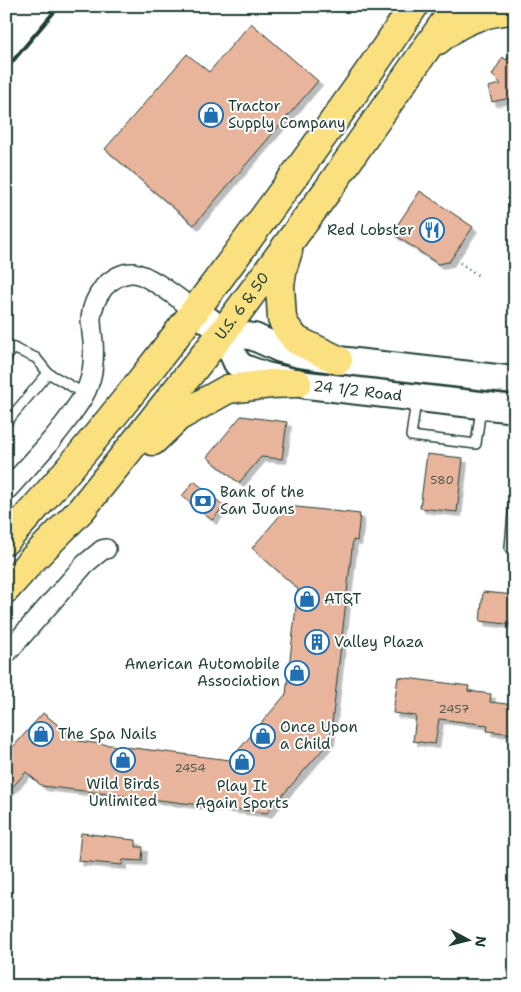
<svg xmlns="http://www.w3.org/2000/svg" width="521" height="992" viewBox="0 0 521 992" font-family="'Shantell Sans',sans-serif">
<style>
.building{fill:#e8b49b;stroke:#1f3d34;filter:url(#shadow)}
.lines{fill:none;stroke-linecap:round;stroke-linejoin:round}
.lane-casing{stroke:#1f3d34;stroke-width:12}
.street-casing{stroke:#1f3d34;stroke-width:22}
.secondary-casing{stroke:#1f3d34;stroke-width:30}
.highway-casing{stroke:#1f3d34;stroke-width:31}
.path{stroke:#1f3d34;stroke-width:2.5;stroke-dasharray:1 4;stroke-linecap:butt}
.lane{stroke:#fff;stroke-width:9}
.street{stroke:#fff;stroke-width:19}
.secondary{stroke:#fff;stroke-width:26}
.highway{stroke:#fbe080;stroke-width:28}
.rail{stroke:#1f3d34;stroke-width:4}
.labels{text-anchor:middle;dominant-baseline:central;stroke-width:4;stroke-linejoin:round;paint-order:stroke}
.number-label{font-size:12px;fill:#515b4e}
.poi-label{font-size:15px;fill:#1f3d34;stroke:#fff;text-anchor:start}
.street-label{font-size:15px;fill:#1f3d34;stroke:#fff}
</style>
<defs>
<filter id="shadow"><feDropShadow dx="4.5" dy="4.5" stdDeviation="0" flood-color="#0004"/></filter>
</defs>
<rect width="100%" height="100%" fill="#fff"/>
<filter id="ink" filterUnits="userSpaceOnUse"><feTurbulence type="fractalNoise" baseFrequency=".02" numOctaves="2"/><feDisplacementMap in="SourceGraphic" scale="10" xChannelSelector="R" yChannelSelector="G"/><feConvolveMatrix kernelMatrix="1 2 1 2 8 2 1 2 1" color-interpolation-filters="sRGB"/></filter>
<g filter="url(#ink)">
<g class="building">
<path d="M251 23 318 81 194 225 151 189 105 149 187 54 209 72Z"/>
<path d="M515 47V98L514 97 492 102 488 87 501 84 492 75 503 57 506 60Z"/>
<path d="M420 191 473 227 449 262 438 264 392 233Z"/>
<path d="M241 416 287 422 282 459 261 457 239 483 207 457Z"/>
<path d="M427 454 463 458 457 512 420 508Z"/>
<path d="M194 481 224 506 212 520 182 496Z"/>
<path d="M288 506 360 514 357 541 353 540 330 741 267 813 42 786 26 772 6 794V755L43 713 78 741 230 760 286 694 298 589 252 548Z"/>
<path d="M483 592 515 595V625L480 621Z"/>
<path d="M398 677 469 686 468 691 491 694 490 702 515 705V734L487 731 488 725 439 719 435 744 413 741 416 716 393 713Z"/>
<path d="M81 833 125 838V839L136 840V847H143L142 861 123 860 122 865 78 861Z"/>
</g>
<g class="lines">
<defs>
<g id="lane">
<path d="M6 345 36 358 48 373"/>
<path d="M6 358 14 348"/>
<path d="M416 401 411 436 476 444 481 408"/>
<path d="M6 423 48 373 85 394"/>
<path d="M515 490 510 548 515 549"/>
</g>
<g id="street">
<path d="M6 491C30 464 55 439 75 409 80 402 85 395 88 386 94 372 94 356 93 341 92 333 91 326 91 318 92 307 97 296 104 287 112 279 123 272 134 273 152 276 181 301 196 311"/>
<path d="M6 654 85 564 102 550 106 549"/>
</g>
<g id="secondary">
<path d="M196 311 223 332 254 337 281 349 299 354 338 360 515 380"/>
<path id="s1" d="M223 332 237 363 244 368 266 376 307 385 515 409"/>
</g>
<g id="highway">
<path d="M438 40C443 35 449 32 454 28 473 16 493 11 515 10"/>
<path d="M288 251 283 267 280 285 282 319 286 327 296 340 338 360"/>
<path d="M153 441 178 417 228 389 271 384 297 383"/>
<path d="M6 540C102 436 187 323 270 209 319 142 368 75 414 6"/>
<path id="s2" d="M6 589 31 561 81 510 223 332 327 191 456 6"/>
</g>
</defs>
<use href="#lane" class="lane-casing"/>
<use href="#street" class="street-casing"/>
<use href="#secondary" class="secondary-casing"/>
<use href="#highway" class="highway-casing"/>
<path class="path" d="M460 263 479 276"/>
<use href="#lane" class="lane"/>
<use href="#street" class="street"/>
<use href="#secondary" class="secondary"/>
<use href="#highway" class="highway"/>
<path class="rail" d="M6 69 59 6"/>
</g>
</g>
<defs>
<symbol id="shop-ring" viewBox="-11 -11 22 22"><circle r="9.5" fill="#fff" stroke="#1f6fb2" stroke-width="1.5"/><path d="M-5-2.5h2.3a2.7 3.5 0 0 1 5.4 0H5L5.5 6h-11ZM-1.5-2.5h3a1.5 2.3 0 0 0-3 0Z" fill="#1f6fb2"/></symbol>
<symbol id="restaurant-ring" viewBox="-11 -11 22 22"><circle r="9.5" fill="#fff" stroke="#1f6fb2" stroke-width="1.5"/><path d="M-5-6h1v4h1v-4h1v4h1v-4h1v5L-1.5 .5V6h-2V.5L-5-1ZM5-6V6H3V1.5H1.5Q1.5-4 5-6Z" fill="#1f6fb2"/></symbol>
<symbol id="bank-ring" viewBox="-11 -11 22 22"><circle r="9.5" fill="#fff" stroke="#1f6fb2" stroke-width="1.5"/><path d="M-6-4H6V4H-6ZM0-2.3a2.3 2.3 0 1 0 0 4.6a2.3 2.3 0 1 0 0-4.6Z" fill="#1f6fb2"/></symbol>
<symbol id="building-ring" viewBox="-11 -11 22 22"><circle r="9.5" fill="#fff" stroke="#1f6fb2" stroke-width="1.5"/><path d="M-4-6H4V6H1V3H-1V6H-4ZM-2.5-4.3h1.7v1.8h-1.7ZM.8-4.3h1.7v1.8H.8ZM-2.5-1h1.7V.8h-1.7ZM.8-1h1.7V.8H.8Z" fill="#1f6fb2"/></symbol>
</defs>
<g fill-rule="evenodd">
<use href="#shop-ring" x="197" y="101" width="28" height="28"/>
<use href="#restaurant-ring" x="418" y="216" width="28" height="28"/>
<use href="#bank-ring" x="189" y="487" width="28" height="28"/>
<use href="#shop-ring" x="293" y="585" width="28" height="28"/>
<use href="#building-ring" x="303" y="628" width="28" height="28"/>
<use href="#shop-ring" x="283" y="659" width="28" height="28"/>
<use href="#shop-ring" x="27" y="720" width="28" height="28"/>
<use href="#shop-ring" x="249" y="722" width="28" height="28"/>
<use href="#shop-ring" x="109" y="746" width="28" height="28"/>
<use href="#shop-ring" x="228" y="748" width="28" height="28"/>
</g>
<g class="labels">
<g class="number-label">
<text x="442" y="480">580</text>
<text x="454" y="709">2457</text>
<text x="190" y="768">2454</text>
</g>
<g class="poi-label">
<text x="228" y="106">Tractor<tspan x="228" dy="17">Supply Company</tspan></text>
<text x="414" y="230" text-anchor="end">Red Lobster</text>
<text x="220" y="492">Bank of the<tspan x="220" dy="17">San Juans</tspan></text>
<text x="324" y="599">AT&amp;T</text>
<text x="334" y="642">Valley Plaza</text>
<text x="280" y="664" text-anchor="end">American Automobile<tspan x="280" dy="17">Association</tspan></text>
<text x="280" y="727">Once Upon<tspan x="280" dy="17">a Child</tspan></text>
<text x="58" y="734">The Spa Nails</text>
<text x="123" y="784" text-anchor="middle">Wild Birds<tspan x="123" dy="17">Unlimited</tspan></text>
<text x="242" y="786" text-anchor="middle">Play It<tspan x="242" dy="17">Again Sports</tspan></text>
</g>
<g class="street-label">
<text stroke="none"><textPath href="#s2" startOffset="369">U.S. 6 &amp; 50</textPath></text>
<text stroke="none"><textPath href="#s1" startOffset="159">24 1/2 Road</textPath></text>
</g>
</g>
<rect width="521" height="992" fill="none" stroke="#fff" stroke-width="25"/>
<rect x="12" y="12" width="496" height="967" fill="none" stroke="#1f3d34" stroke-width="2" filter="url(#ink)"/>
<g transform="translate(468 940) rotate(97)" stroke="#ffffff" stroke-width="4" paint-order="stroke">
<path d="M0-4L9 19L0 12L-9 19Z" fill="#1f3d34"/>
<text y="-8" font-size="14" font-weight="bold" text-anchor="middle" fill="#1f3d34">N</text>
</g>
</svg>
